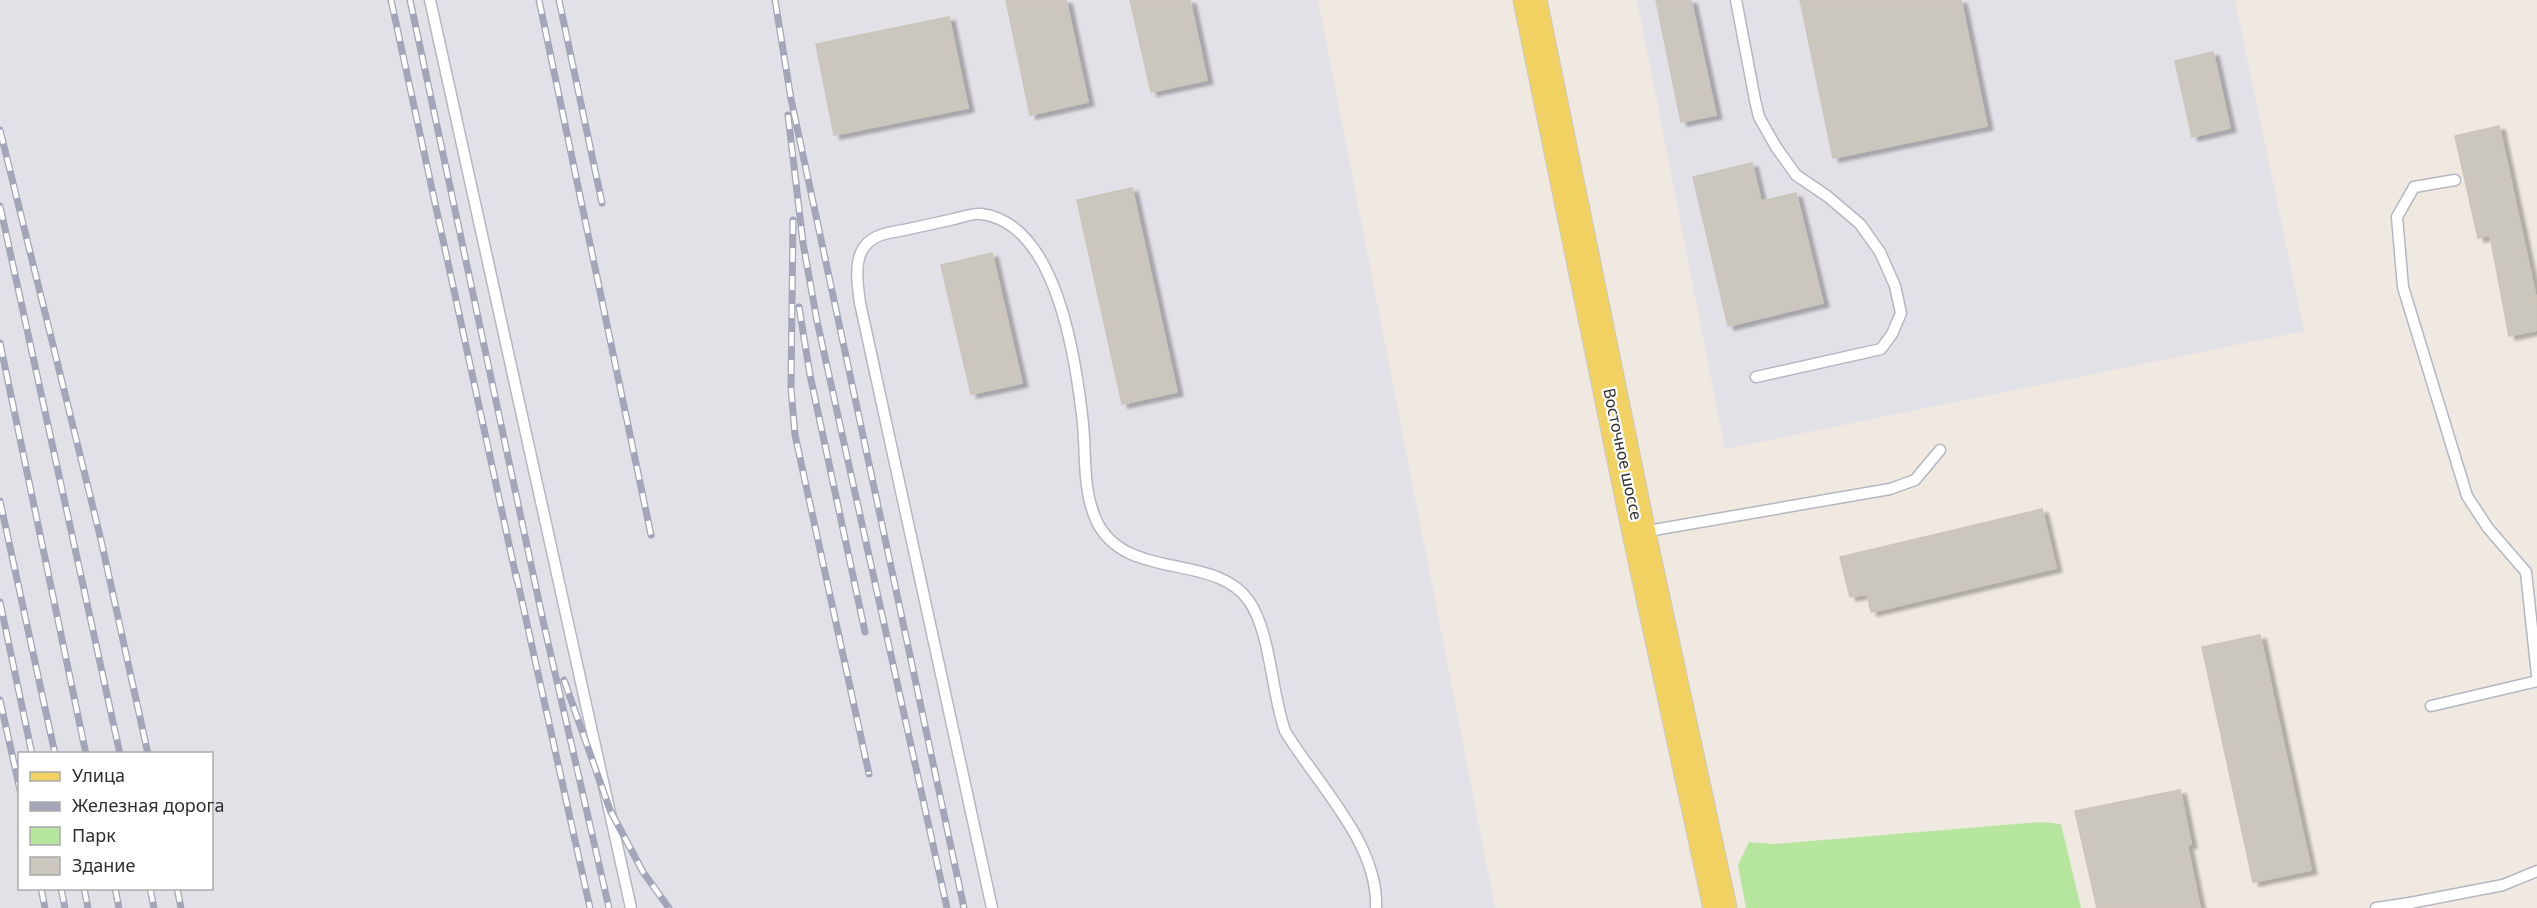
<svg xmlns="http://www.w3.org/2000/svg" width="2537" height="908" viewBox="0 0 2537 908" font-family="'Noto Sans',sans-serif">
<style>
.industrial{fill:#e3e1e8;fill-rule:evenodd}
.green{fill:#b6e59e}
.building{fill:#cbc7bf;stroke:#cbc5ba;stroke-width:1.5;filter:url(#shadow)}
.lines{fill:none;stroke-linecap:round;stroke-linejoin:round}
.service-casing{stroke:#b4b7c1;stroke-width:13}
.primary-casing{stroke:#c9c9c9;stroke-width:35}
.service{stroke:#fff;stroke-width:10}
.primary{stroke:#f2d163;stroke-width:33}
.rail-casing{stroke:#a3a6b8;stroke-width:7}
.rail{stroke:#fff;stroke-width:4.5;stroke-dasharray:14;stroke-linecap:butt}
.labels{text-anchor:middle;dominant-baseline:central;stroke-width:4.5;stroke-linejoin:round;paint-order:stroke}
.street-label{font-size:16px;fill:#2e2e2e;stroke:#fff}
</style>
<defs>
<filter id="shadow"><feDropShadow dx="6" dy="4" stdDeviation="1.5" flood-color="#0004"/></filter>
</defs>
<rect width="100%" height="100%" fill="#efe9e1"/>
<g class="industrial">
<path d="M0 0H1318L1495 908H0ZM20 754H212V888H20Z"/>
<path d="M1637 0H2235L2304 331 1725 449Z"/>
</g>
<path class="green" d="M2041 822 2061 824 2081 908H1746L1738 865 1749 842 1774 844Z"/>
<g class="building">
<path d="M1006 0H1066L1088 102 1030 115Z"/>
<path d="M1130 0H1190L1207 80 1151 92Z"/>
<path d="M1656 0H1691L1716 115 1681 122Z"/>
<path d="M1800 0H1961L1987 126 1833 158Z"/>
<path d="M949 17 968 108 834 135 816 44Z"/>
<path d="M2213 52 2230 128 2192 137 2175 61Z"/>
<path d="M2499 126 2537 302V330L2509 336 2490 235 2478 238 2455 136Z"/>
<path d="M1752 163 1761 201 1796 193 1823 303 1728 326 1693 177Z"/>
<path d="M1132 188 1177 392 1122 404 1077 200Z"/>
<path d="M992 253 1022 383 971 394 941 265Z"/>
<path d="M2042 509 2056 568 1871 612 1867 594 1850 597 1840 557Z"/>
<path d="M2260 635 2311 870 2253 882 2202 647Z"/>
<path d="M2180 790 2191 844 2187 845 2200 908H2097L2075 811Z"/>
</g>
<g class="lines">
<defs>
<g id="service">
<path d="M430 0 631 908"/>
<path d="M1736 0 1755 100 1759 117 1776 147 1796 175 1827 196 1860 224 1880 252 1895 286 1901 313 1892 334 1881 349 1756 377"/>
<path d="M2455 180 2414 187 2397 217 2403 287 2467 496 2488 528 2526 572 2537 675"/>
<path d="M1642 532 1890 489 1915 480 1940 450"/>
<path d="M2431 706 2537 681"/>
<path d="M992 908 860 303C856 273 851 241 888 233 910 229 932 224 954 219 962 217 973 213 981 214 1056 223 1075 355 1082 415 1087 451 1081 488 1097 522 1127 582 1215 552 1249 601 1271 633 1271 692 1285 731 1317 784 1379 844 1376 908"/>
<path d="M2376 908 2410 903"/>
<path d="M2406 908 2410 903 2503 885 2537 871"/>
</g>
<path id="primary" d="M1530 0 1639 533 1720 908"/>
</defs>
<use href="#service" class="service-casing"/>
<use href="#primary" class="primary-casing"/>
<use href="#service" class="service"/>
<use href="#primary" class="primary"/>
<defs>
<g id="rail">
<path d="M391 0 517 581"/>
<path d="M410 0 544 625 609 908"/>
<path d="M539 0 651 535"/>
<path d="M559 0 602 203"/>
<path d="M775 0 791 99 964 908"/>
<path d="M788 115 803 243 817 321 947 908"/>
<path d="M0 130 101 540 148 754"/>
<path d="M0 206 120 754"/>
<path d="M793 220 791 388 795 435 869 774"/>
<path d="M799 307 810 375 865 632"/>
<path d="M0 343 86 754"/>
<path d="M0 501 55 754"/>
<path d="M516 574 590 908"/>
<path d="M0 602 32 754"/>
<path d="M564 680 610 810 643 872 669 908"/>
<path d="M0 700 20 790"/>
<path d="M41 888 45 908"/>
<path d="M61 888 65 908"/>
<path d="M84 888 88 908"/>
<path d="M115 888 119 908"/>
<path d="M150 888 154 908"/>
<path d="M177 888 181 908"/>
</g>
</defs>
<use href="#rail" class="rail-casing"/>
<use href="#rail" class="rail"/>
</g>
<g class="labels">
<g class="street-label">
<text transform="translate(1623 454) rotate(78)">Восточное шоссе</text>
</g>
</g>
<rect x="18" y="752" width="195" height="138" fill="#ffffff" stroke="#ababab" stroke-width="1.5"/>
<rect x="30" y="772" width="30" height="9" fill="#f2d163" stroke="#ababab" stroke-width="1.5"/>
<text x="72" y="782" font-size="18" fill="#2e2e2e">Улица</text>
<rect x="30" y="802" width="30" height="9" fill="#a3a6b8" stroke="#ababab" stroke-width="1.5"/>
<text x="72" y="812" font-size="18" fill="#2e2e2e">Железная дорога</text>
<rect x="30" y="827" width="30" height="18" fill="#b6e59e" stroke="#ababab" stroke-width="1.5"/>
<text x="72" y="842" font-size="18" fill="#2e2e2e">Парк</text>
<rect x="30" y="857" width="30" height="18" fill="#cbc7bf" stroke="#ababab" stroke-width="1.5"/>
<text x="72" y="872" font-size="18" fill="#2e2e2e">Здание</text>
</svg>
